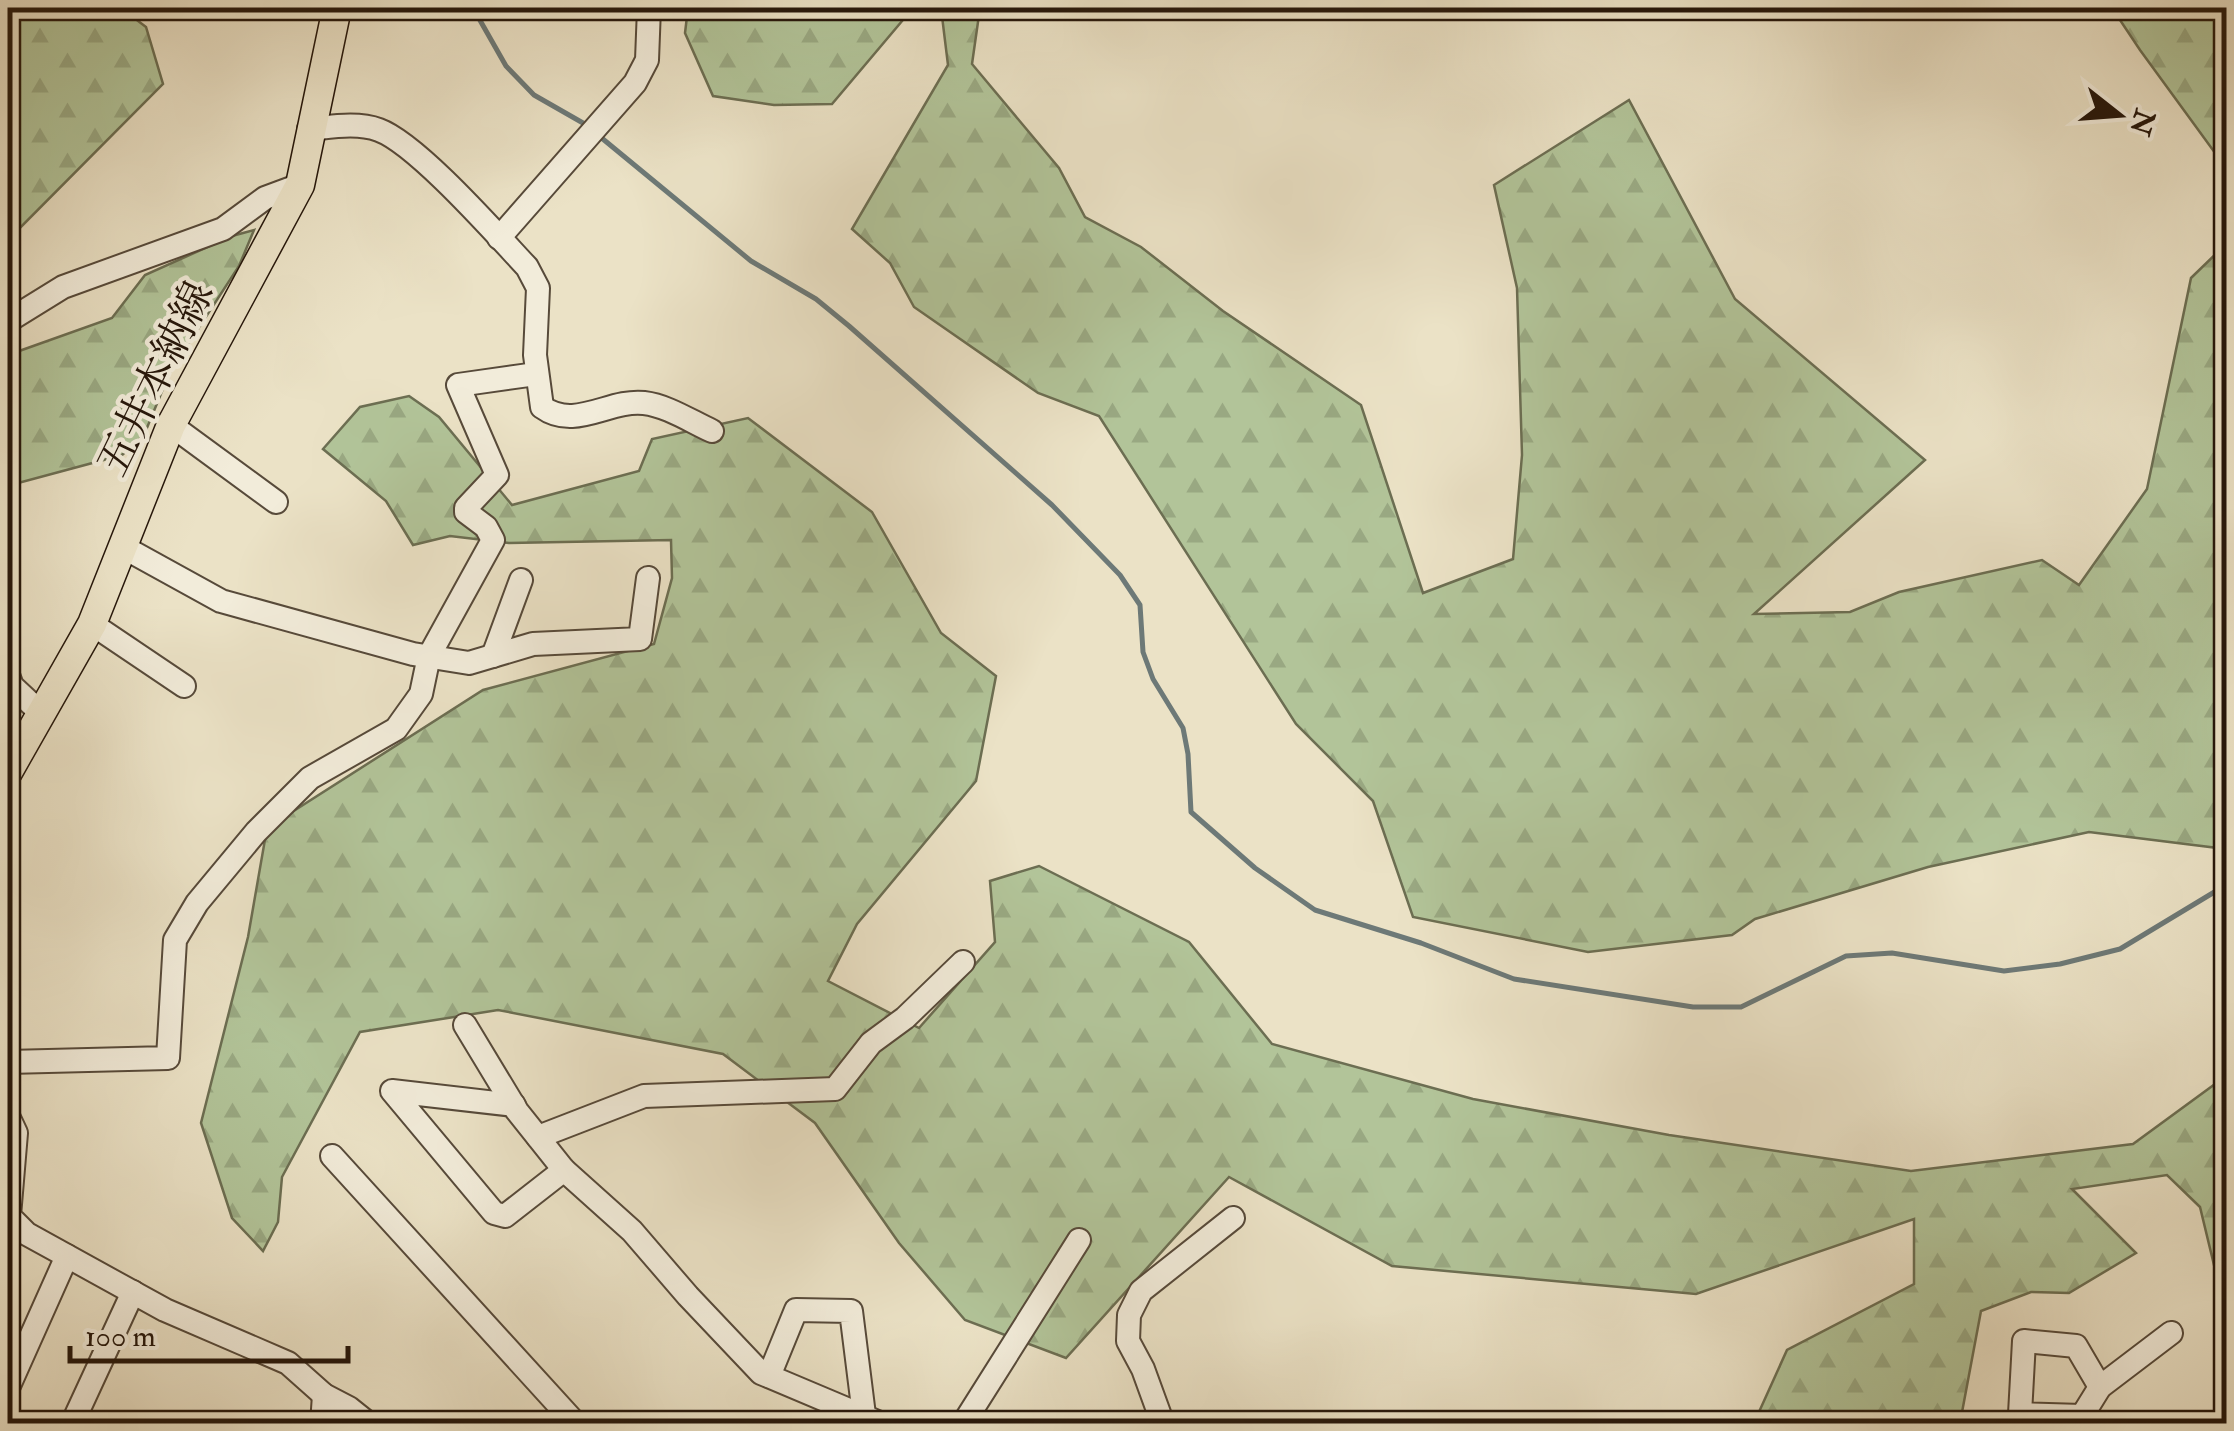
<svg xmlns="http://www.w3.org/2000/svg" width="2234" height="1431" viewBox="0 0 2234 1431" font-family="'IM FELL Double Pica','Noto Serif JP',serif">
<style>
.forest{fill:url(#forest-firs);stroke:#6c6e52;stroke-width:2.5}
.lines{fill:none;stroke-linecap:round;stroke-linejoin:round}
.stream{stroke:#6d7977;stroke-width:5}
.minor-casing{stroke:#574a3a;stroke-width:26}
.major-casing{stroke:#26170b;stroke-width:31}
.minor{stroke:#f2ecda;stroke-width:22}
.major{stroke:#ebe2c6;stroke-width:28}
.labels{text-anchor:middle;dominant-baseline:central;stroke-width:9;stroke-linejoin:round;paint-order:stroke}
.street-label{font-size:42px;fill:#26170b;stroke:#f2ecda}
</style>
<defs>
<pattern id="forest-firs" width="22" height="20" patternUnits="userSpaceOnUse" patternTransform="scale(2.5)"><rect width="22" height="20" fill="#b2c499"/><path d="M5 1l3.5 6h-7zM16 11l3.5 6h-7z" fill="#99a882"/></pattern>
</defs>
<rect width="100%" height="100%" fill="#ebe2c6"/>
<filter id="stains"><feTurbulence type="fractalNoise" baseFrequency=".002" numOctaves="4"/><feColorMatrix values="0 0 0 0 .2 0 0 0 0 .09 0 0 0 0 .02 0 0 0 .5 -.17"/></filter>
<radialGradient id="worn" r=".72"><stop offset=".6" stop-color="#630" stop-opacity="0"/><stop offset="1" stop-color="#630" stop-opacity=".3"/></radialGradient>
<g class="forest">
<path d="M8 8H121L146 27 163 84 8 240Z"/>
<path d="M688 8H913L832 104 774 105 713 96 685 33Z"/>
<path d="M941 8H980L972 64 1059 168 1085 217 1141 247 1223 311 1361 405 1423 593 1513 559 1522 455 1517 288 1494 185 1629 100 1735 299 1925 460 1754 614 1850 612 1899 592 2042 560 2079 585 2147 489 2191 278 2226 244V849L2089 832 1928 867 1755 919 1732 935 1588 952 1413 917 1373 801 1296 724 1099 416 1038 393 914 307 890 263 852 229 948 65Z"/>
<path d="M2112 8H2226V168L2140 50Z"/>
<path d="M254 230 239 266 170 372 144 435 122 455 18 483 8 520V355L112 318 145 275 232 236Z"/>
<path d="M409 396 439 417 512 505 639 471 652 439 748 418 872 512 941 633 996 676 976 781 857 924 828 981 919 1028 995 942 990 881 1039 866 1189 942 1272 1044 1473 1099 1669 1135 1911 1171 2133 1144 2226 1076V1282L2221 1294 2200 1207 2167 1175 2072 1189 2136 1253 2069 1293 2031 1292 1981 1311 1960 1423H1754L1787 1350 1914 1284V1219L1696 1294 1392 1266 1229 1177 1066 1358 965 1320 899 1243 815 1123 723 1054 498 1010 360 1032 282 1177 278 1222 263 1251 232 1218 201 1123 248 937 267 828 483 690 654 644 672 578 671 540 509 543 450 536 413 545 386 501 323 449 360 407Z"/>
</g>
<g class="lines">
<g class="stream">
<path d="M473 8 506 66 534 95 590 127"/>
<path d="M598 135 751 261 816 299 849 326 1052 505 1120 575 1140 605 1143 652 1153 679 1183 728 1188 754 1191 812 1255 868 1315 910 1421 943 1514 979 1693 1007H1741L1846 956 1892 953 2004 971 2060 964 2120 949 2226 885"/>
</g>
<defs>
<g id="minor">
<path d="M8 9 10 8"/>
<path d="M309 129C331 127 357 122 379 130 417 144 496 234 527 267L538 288 535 355 542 407C575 431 609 399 644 403 668 406 690 421 712 431"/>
<path d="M499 238 635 83 647 60 649 8"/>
<path d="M8 321 63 287 223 229 265 198 300 185"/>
<path d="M171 425 276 502"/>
<path d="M123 547 221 601 413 654 469 663 533 644 640 639 648 578"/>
<path d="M92 624 184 686"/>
<path d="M493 656 521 580"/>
<path d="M8 675 12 686 41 713"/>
<path d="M465 1025 517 1111 564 1170 632 1231 688 1296 761 1373 882 1424"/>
<path d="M8 1062 168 1058 175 940 197 903 256 832 310 778 396 729 421 694 429 656 493 540 486 527 466 512V508L497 475 458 385 536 374"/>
<path d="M514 1105 392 1091 494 1213 505 1216 564 1170"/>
<path d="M8 1116 16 1133 9 1216 27 1234 165 1310 288 1363 324 1395 349 1408 369 1424"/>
<path d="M538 1137 644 1096 835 1089 871 1043 905 1018 963 962"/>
<path d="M332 1156 576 1424"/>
<path d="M769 1376 796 1310 851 1311 864 1415"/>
<path d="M8 1388 67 1256"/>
<path d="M2082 1416 2020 1414 2024 1341 2076 1346 2100 1387"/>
<path d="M72 1424 133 1292"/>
<path d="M322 1424 324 1395"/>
<path d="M963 1424 1079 1240"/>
<path d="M1163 1424 1143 1369 1128 1341 1129 1315 1141 1291 1233 1218"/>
<path d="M2084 1424 2082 1416 2100 1387 2171 1333"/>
</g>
<path id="major" d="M8 772 92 624 171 425 300 185 337 8"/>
</defs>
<use href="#minor" class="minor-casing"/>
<use href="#major" class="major-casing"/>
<use href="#minor" class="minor"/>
<use href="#major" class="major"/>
</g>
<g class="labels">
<g class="street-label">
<text transform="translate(156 379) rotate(-64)">五井本納線</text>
</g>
</g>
<rect width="2234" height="1431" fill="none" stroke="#ebe2c6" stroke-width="40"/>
<rect x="10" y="10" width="2214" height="1411" fill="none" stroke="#26170b" stroke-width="5"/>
<rect x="20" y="20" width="2194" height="1391" fill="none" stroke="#26170b" stroke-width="2.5"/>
<g transform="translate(2119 115) rotate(107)" stroke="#f2ecda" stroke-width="8" paint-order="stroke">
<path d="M0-8L18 38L0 25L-18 38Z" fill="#26170b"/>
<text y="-15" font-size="28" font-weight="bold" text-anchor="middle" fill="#26170b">N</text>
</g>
<path d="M70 1346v15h278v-15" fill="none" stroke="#26170b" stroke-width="5"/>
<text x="85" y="1346" font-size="30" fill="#26170b" stroke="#f2ecda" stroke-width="8" paint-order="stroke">100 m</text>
<rect width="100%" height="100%" filter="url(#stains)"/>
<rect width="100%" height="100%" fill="url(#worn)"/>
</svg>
